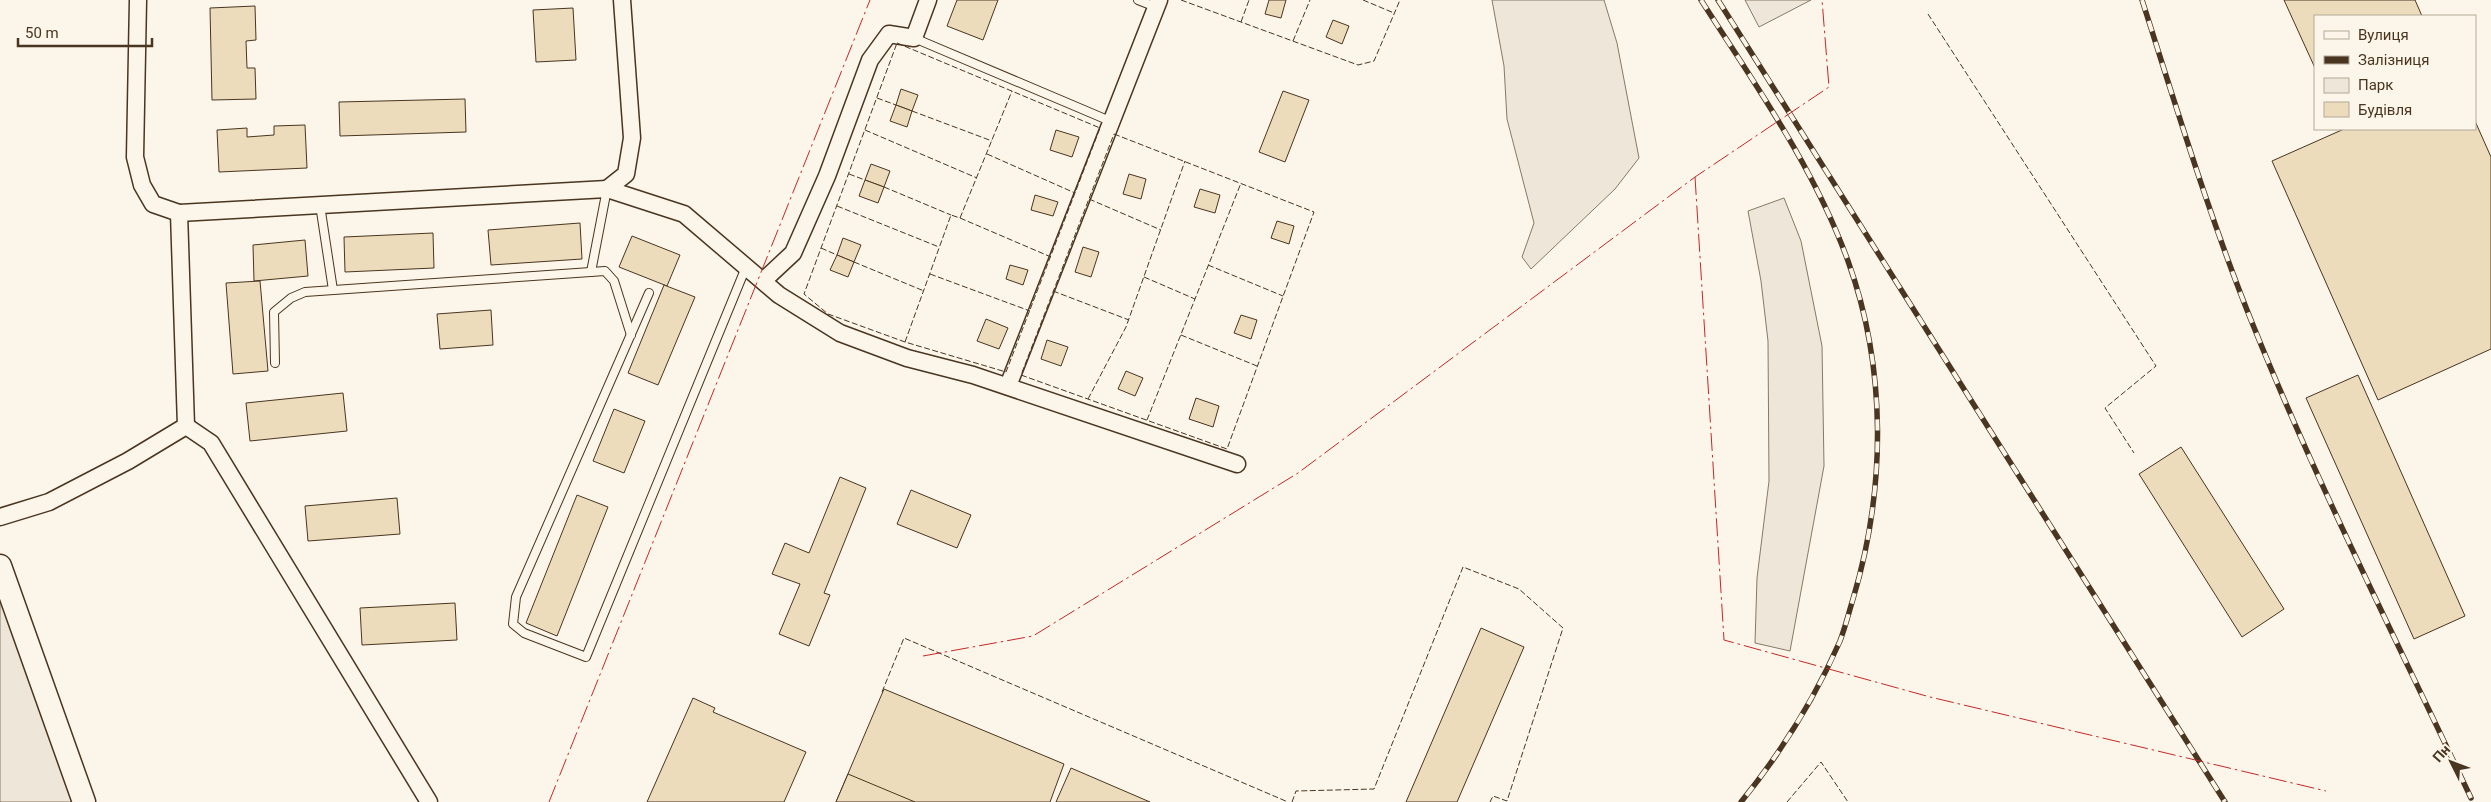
<svg xmlns="http://www.w3.org/2000/svg" width="2491" height="802" viewBox="0 0 2491 802" font-family="Roboto,sans-serif">
<style>
.green{fill:#ede6d9;stroke:#887966}
.building{fill:#ecdcbc;stroke:#4a3520}
.lines{fill:none;stroke-linecap:round;stroke-linejoin:round}
.lane-casing{stroke:#4a3520;stroke-width:10}
.street-casing{stroke:#4a3520;stroke-width:19}
.secondary-casing{stroke:#4a3520;stroke-width:25}
.lane{stroke:#fbf6e9;stroke-width:8}
.street{stroke:#fbf6e9;stroke-width:16}
.secondary{stroke:#fbf6e9;stroke-width:22}
.rail-casing{stroke:#4a3520;stroke-width:5.5}
.rail{stroke:#fbf6e9;stroke-width:4;stroke-dasharray:11;stroke-linecap:butt}
.fence{stroke:#4a3520;stroke-width:1;stroke-dasharray:6 2.5;stroke-linecap:butt}
.power{stroke:#c62828;stroke-width:1;stroke-dasharray:18 4 2.5 4;stroke-linecap:butt}
</style>
<rect width="100%" height="100%" fill="#fbf6e9"/>
<g class="green">
<path d="M1492 0H1604L1617 43 1639 158 1615 189 1531 269 1522 257 1534 223 1507 119 1504 66Z"/>
<path d="M1745 0H1811L1759 27Z"/>
<path d="M1784 198 1801 241 1822 346 1824 466 1790 651 1755 643 1757 578 1769 481 1768 341 1761 281 1748 211Z"/>
<path d="M0 585 75 802H0Z"/>
</g>
<g class="building">
<path d="M957 0H998L983 40 947 26Z"/>
<path d="M1269 0H1286L1281 18 1265 14Z"/>
<path d="M2284 0H2415L2422 16H2315V68Z"/>
<path d="M255 6 256 40 246 41 247 68H255L256 99 212 100 210 8Z"/>
<path d="M573 8 576 60 536 62 533 10Z"/>
<path d="M1333 20 1349 26 1342 44 1326 37Z"/>
<path d="M901 89 918 95 912 111 896 105Z"/>
<path d="M1283 91 1309 100 1285 162 1259 152Z"/>
<path d="M465 99 466 132 340 136 339 102Z"/>
<path d="M896 105 912 111 907 127 890 121Z"/>
<path d="M2475 121 2491 157V349L2378 400 2272 161 2344 129H2475Z"/>
<path d="M305 125 307 168 219 172 217 130 247 128V137L274 135V126Z"/>
<path d="M1056 130 1079 137 1072 157 1050 150Z"/>
<path d="M871 164 890 171 884 187 865 180Z"/>
<path d="M1129 174 1146 179 1141 199 1123 194Z"/>
<path d="M865 180 884 187 878 203 859 196Z"/>
<path d="M1200 189 1220 195 1215 213 1194 207Z"/>
<path d="M1035 195 1058 202 1053 216 1031 210Z"/>
<path d="M1277 221 1294 226 1289 244 1271 238Z"/>
<path d="M580 223 582 259 491 265 488 230Z"/>
<path d="M433 233 434 268 345 272 344 237Z"/>
<path d="M632 236 680 255 667 286 619 267Z"/>
<path d="M843 238 861 245 854 262 837 255Z"/>
<path d="M305 240 308 276 254 281 253 245Z"/>
<path d="M1083 247 1099 252 1091 277 1075 272Z"/>
<path d="M837 255 854 262 848 277 830 270Z"/>
<path d="M1010 265 1028 270 1023 285 1006 279Z"/>
<path d="M260 281 268 371 233 374 226 283Z"/>
<path d="M664 285 695 297 658 385 628 373Z"/>
<path d="M491 310 493 345 440 349 437 314Z"/>
<path d="M1241 315 1257 320 1251 339 1234 333Z"/>
<path d="M986 319 1008 328 999 349 977 341Z"/>
<path d="M1047 340 1068 347 1061 366 1041 359Z"/>
<path d="M1126 371 1143 378 1135 396 1118 389Z"/>
<path d="M2358 375 2465 616 2414 639 2306 398Z"/>
<path d="M343 393 347 431 250 441 246 403Z"/>
<path d="M1196 398 1219 406 1213 427 1189 419Z"/>
<path d="M614 409 645 421 624 473 593 461Z"/>
<path d="M2181 447 2284 609 2242 637 2139 474Z"/>
<path d="M840 477 866 488 824 593 830 595 809 646 779 634 800 584 772 574 785 543 809 553Z"/>
<path d="M911 490 971 515 957 548 897 524Z"/>
<path d="M577 495 608 507 557 636 526 623Z"/>
<path d="M397 498 400 534 308 541 305 506Z"/>
<path d="M455 603 457 640 362 645 360 608Z"/>
<path d="M1481 628 1524 647 1457 802H1406Z"/>
<path d="M884 689 1064 764 1050 802H836Z"/>
<path d="M693 698 715 708 713 712 806 752 784 802H647Z"/>
<path d="M1071 768 1150 802H1056Z"/>
<path d="M848 774 915 802H836Z"/>
</g>
<g class="lines">
<defs>
<g id="lane">
<path d="M1138 0 1156 7"/>
<path d="M914 38 1110 121"/>
<path d="M320 205 333 290"/>
<path d="M591 272 607 189"/>
<path d="M649 293 516 597 513 624 524 633 586 657 746 267"/>
<path d="M275 363 274 312 291 298 305 292 605 271 614 281 631 335"/>
</g>
<g id="street">
<path d="M607 189 626 174 632 138 622 0"/>
<path d="M179 213 607 189 684 214 779 295 840 333 907 358 973 375 1237 464"/>
<path d="M763 281 793 253 827 176 870 60 889 34 914 38 928 0"/>
<path d="M1008 386 1159 0"/>
<path d="M186 426 211 443 429 802"/>
<path d="M0 517 49 502 128 461 186 426 179 213 153 204 142 185 135 157 138 0"/>
</g>
<path id="secondary" d="M0 566 84 802"/>
</defs>
<use href="#lane" class="lane-casing"/>
<use href="#street" class="street-casing"/>
<use href="#secondary" class="secondary-casing"/>
<use href="#lane" class="lane"/>
<use href="#street" class="street"/>
<use href="#secondary" class="secondary"/>
<defs>
<g id="rail">
<path d="M1701 0C1754 83 1814 167 1848 261 1887 369 1886 489 1853 599 1849 612 1845 628 1840 641 1815 698 1780 754 1741 802"/>
<path d="M1718 0 2225 802"/>
<path d="M2142 0C2177 109 2210 219 2253 325 2318 486 2397 641 2471 798"/>
</g>
</defs>
<use href="#rail" class="rail-casing"/>
<use href="#rail" class="rail"/>
<g class="fence">
<path d="M1181 0 1358 65 1374 61 1400 0"/>
<path d="M1363 0 1394 13"/>
<path d="M1928 14 2156 366 2105 408 2134 453"/>
<path d="M1241 22 1249 0"/>
<path d="M1293 41 1310 0"/>
<path d="M897 43 1100 128 1006 372 905 342 828 314 804 294Z"/>
<path d="M877 98 896 105"/>
<path d="M912 111 992 141"/>
<path d="M865 130 977 178"/>
<path d="M1114 134 1314 212 1227 449 1021 375Z"/>
<path d="M987 154 1075 193"/>
<path d="M849 174 865 180"/>
<path d="M884 187 951 215"/>
<path d="M1089 199 1161 230"/>
<path d="M837 206 939 247"/>
<path d="M960 218 1051 257"/>
<path d="M821 248 837 255"/>
<path d="M854 262 924 291"/>
<path d="M1208 265 1283 296"/>
<path d="M930 274 1030 311"/>
<path d="M1144 277 1195 299"/>
<path d="M1053 291 1129 320"/>
<path d="M1181 335 1257 366"/>
<path d="M905 342 951 215 960 218 1012 91"/>
<path d="M1088 399 1126 327 1185 161"/>
<path d="M1147 420 1241 183"/>
<path d="M882 692 904 638 1288 802"/>
<path d="M1292 802 1296 791 1374 789 1463 567 1519 589 1563 628 1507 801 1493 796 1490 802"/>
<path d="M1787 802 1821 762 1848 802"/>
</g>
<g class="power">
<path d="M1695 177 1724 640 1930 697 2326 791"/>
<path d="M923 656 1033 636 1298 473 1695 177 1829 87 1822 0"/>
<path d="M549 802 870 0"/>
</g>
</g>
<rect x="2314" y="15" width="162" height="115" fill="#fbf6e9" stroke="#b4a999"/>
<rect x="2324" y="31" width="25" height="8" fill="#fbf6e9" stroke="#b4a999"/>
<text x="2358" y="40" font-size="15" fill="#4a3520">Вулиця</text>
<rect x="2324" y="56" width="25" height="8" fill="#4a3520" stroke="#b4a999"/>
<text x="2358" y="65" font-size="15" fill="#4a3520">Залізниця</text>
<rect x="2324" y="78" width="25" height="15" fill="#ede6d9" stroke="#b4a999"/>
<text x="2358" y="90" font-size="15" fill="#4a3520">Парк</text>
<rect x="2324" y="102" width="25" height="15" fill="#ecdcbc" stroke="#b4a999"/>
<text x="2358" y="115" font-size="15" fill="#4a3520">Будівля</text>
<g transform="translate(2451 762) rotate(312)" stroke="#fbf6e9" stroke-width="4" paint-order="stroke">
<path d="M0-4L9 19L0 12L-9 19Z" fill="#4a3520"/>
<text y="-8" font-size="14" font-weight="bold" text-anchor="middle" fill="#4a3520">Пн</text>
</g>
<path d="M18 38v8h134v-8" fill="none" stroke="#4a3520" stroke-width="2.5"/>
<text x="25" y="38" font-size="15" fill="#4a3520" stroke="#fbf6e9" stroke-width="4" paint-order="stroke">50 m</text>
</svg>
